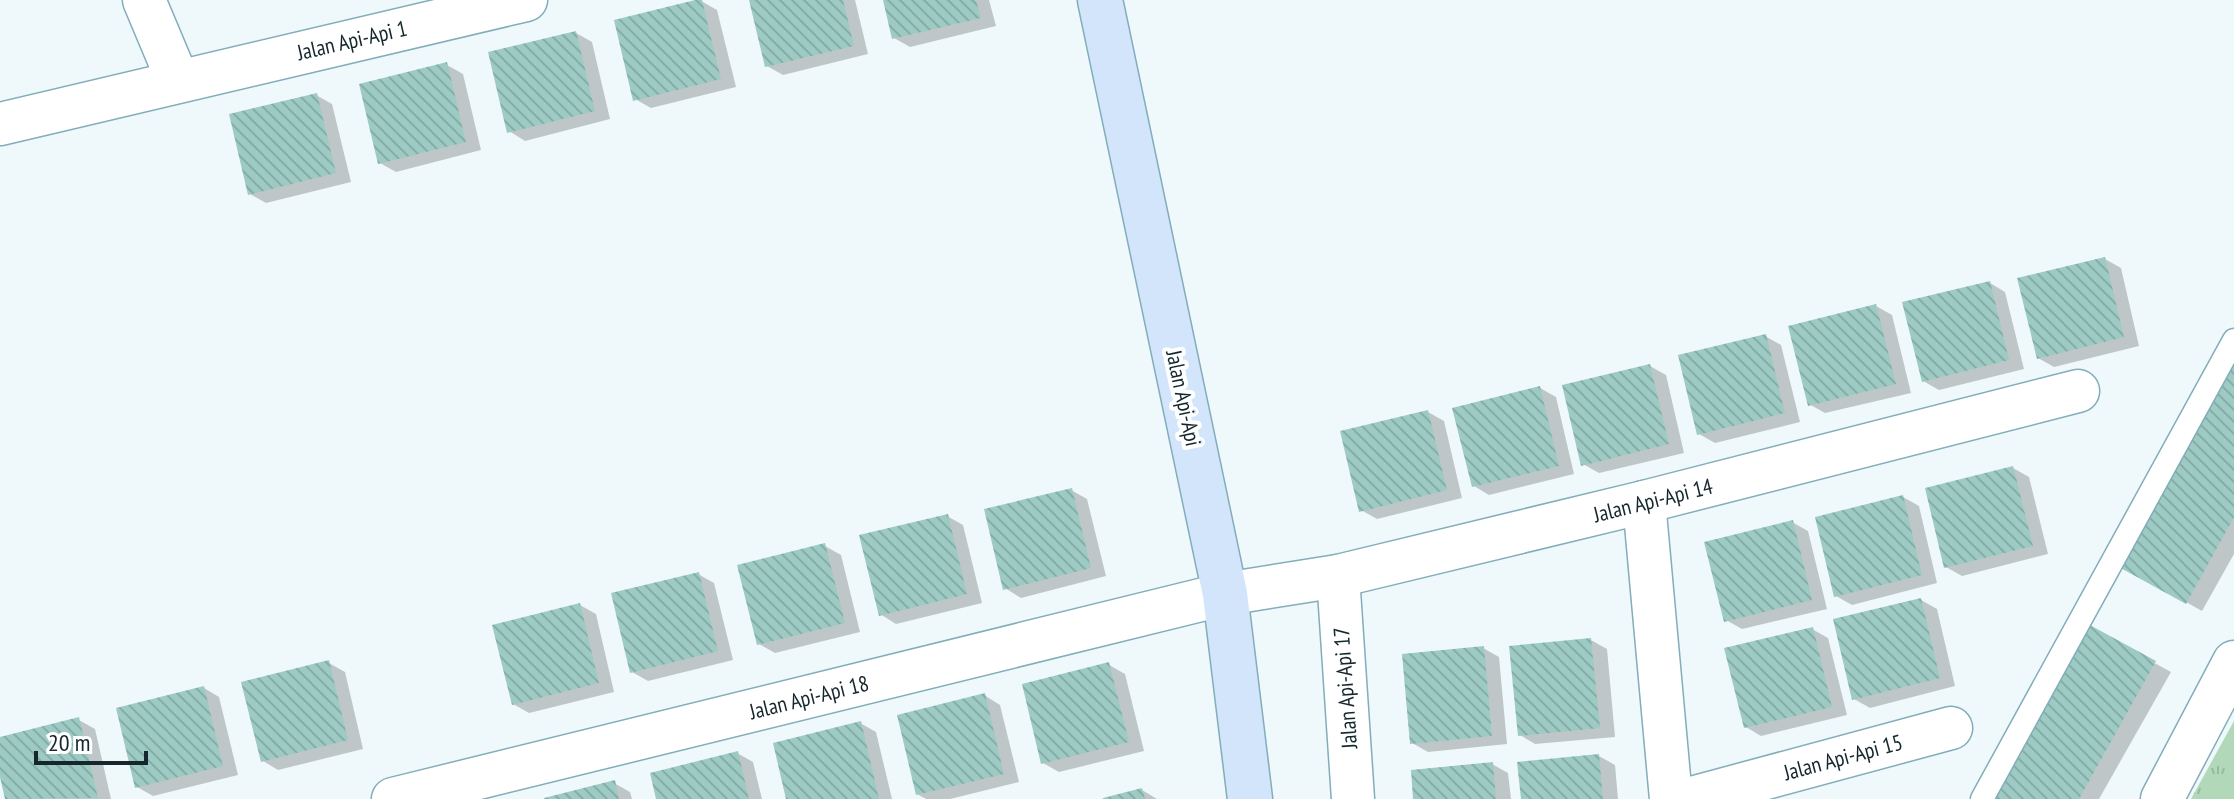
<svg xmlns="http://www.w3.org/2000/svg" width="2234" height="799" viewBox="0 0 2234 799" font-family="'PT Sans Narrow',sans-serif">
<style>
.park{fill:url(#park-tufts)}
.shadow{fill:#0003}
.building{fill:url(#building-back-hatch)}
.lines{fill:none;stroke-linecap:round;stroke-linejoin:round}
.lane-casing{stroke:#82adba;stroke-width:25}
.street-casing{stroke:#82adba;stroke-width:45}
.secondary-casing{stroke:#82adba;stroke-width:47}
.lane{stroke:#fff;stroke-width:22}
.street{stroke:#fff;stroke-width:42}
.secondary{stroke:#d2e5fa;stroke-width:44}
.labels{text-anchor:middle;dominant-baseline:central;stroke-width:8;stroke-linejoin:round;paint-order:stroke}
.street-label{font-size:22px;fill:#15272c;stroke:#fff}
</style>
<defs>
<pattern id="park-tufts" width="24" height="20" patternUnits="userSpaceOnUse" patternTransform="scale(2)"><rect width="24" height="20" fill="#b0d8b9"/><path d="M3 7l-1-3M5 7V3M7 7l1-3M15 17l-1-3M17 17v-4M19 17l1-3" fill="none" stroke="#96b99f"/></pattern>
<pattern id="building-back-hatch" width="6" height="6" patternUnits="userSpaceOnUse" patternTransform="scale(2)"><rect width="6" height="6" fill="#9dcbc4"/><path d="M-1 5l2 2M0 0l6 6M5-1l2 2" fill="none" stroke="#86aea9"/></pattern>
</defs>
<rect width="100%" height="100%" fill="#eff8fb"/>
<path class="park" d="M2234 721V799H2191Z"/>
<g class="shadow">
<path d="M751 0H855L868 54 783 75 767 66Z"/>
<path d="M885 0H989L996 26 910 47 894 38Z"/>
<path d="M701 1 717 10 736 87 651 108 635 99Z"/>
<path d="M576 33 592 42 610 119 525 141 509 131Z"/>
<path d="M447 65 463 74 481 150 396 172 380 163Z"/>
<path d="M316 95 332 104 351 182 266 203 250 194Z"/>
<path d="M2105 259 2121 268 2139 346 2054 367 2038 358Z"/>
<path d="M1990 283 2005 292 2024 369 1939 390 1923 381Z"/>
<path d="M1876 306 1892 315 1911 393 1825 413 1809 404Z"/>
<path d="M1765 336 1781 345 1800 422 1715 443 1699 434Z"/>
<path d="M2234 359V554L2202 611 2120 565Z"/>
<path d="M1650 366 1666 375 1684 453 1599 473 1583 464Z"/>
<path d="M1540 388 1556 397 1574 474 1489 495 1474 486Z"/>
<path d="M1428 412 1444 421 1462 498 1377 519 1361 510Z"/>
<path d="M2013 468 2029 477 2048 554 1962 576 1946 567Z"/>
<path d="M1071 490 1087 499 1106 576 1021 598 1005 588Z"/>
<path d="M1903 497 1919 506 1937 583 1852 605 1836 596Z"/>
<path d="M947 516 963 525 982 603 896 624 880 614Z"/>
<path d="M1792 522 1808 531 1827 609 1742 629 1726 620Z"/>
<path d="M825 546 841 555 860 632 775 653 759 644Z"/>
<path d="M698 574 714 583 733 660 648 681 632 672Z"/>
<path d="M1921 600 1937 609 1955 686 1870 708 1854 699Z"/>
<path d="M580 605 596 614 614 692 529 713 513 704Z"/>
<path d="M2089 627 2171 672 2099 799H1991Z"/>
<path d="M1812 629 1828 638 1847 715 1761 736 1746 727Z"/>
<path d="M1591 640 1607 649 1615 737 1535 744 1520 735Z"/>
<path d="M1483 648 1499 657 1507 744 1428 752 1412 743Z"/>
<path d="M329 663 345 672 363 749 278 770 263 761Z"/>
<path d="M1109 665 1125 674 1144 751 1059 772 1043 763Z"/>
<path d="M204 688 219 697 238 775 153 796 137 787Z"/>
<path d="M984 695 1000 705 1019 782 950 799H926L917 794Z"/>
<path d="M79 720 95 729 111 799H7L0 769V739Z"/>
<path d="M860 723 876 732 892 799H788Z"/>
<path d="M737 753 753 762 762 799H658Z"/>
<path d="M1599 756 1615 765 1618 799H1523Z"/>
<path d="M1492 764 1508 773 1511 799H1415Z"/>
<path d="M614 783 630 792 632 799H549Z"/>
<path d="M1142 790 1157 799H1106Z"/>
</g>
<g class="building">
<path d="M695 0H702L721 79 633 101 614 20Z"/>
<path d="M749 0H843L854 46 765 67Z"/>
<path d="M883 0H976L981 18 892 39Z"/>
<path d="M576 31 595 111 507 133 488 52Z"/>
<path d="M447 62 466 142 378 164 359 84Z"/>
<path d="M317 93 336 173 248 195 229 114Z"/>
<path d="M2105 257 2124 337 2037 359 2017 278Z"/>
<path d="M1990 281 2009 360 1922 382 1902 302Z"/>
<path d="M1876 304 1896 384 1808 406 1788 326Z"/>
<path d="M1766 334 1785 413 1697 435 1678 355Z"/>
<path d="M2234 354V517L2186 604 2117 566Z"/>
<path d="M1650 364 1669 444 1581 466 1562 385Z"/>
<path d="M1540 386 1559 466 1472 487 1452 408Z"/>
<path d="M1428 410 1447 490 1359 512 1340 431Z"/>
<path d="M2013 466 2033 546 1944 568 1925 488Z"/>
<path d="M1072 488 1091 568 1003 590 984 509Z"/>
<path d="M1903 495 1922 575 1834 597 1815 517Z"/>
<path d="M948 514 967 594 879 616 859 535Z"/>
<path d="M1793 520 1812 600 1724 622 1704 542Z"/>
<path d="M825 543 845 623 757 645 737 565Z"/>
<path d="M699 572 718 651 630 673 611 593Z"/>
<path d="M1921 598 1940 678 1852 700 1833 619Z"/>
<path d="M580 603 599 683 512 705 492 625Z"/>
<path d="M2088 624 2156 661 2079 799H1989Z"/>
<path d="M1813 627 1832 707 1744 728 1724 648Z"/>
<path d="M1591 638 1600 728 1518 736 1509 646Z"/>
<path d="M1484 646 1492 736 1410 744 1402 654Z"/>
<path d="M329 660 348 740 261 762 241 682Z"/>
<path d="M1109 662 1129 742 1041 764 1022 684Z"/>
<path d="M204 686 223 766 135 788 116 708Z"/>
<path d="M985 693 1004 774 916 795 897 715Z"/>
<path d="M79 717 98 798 5 799 0 777V737Z"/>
<path d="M861 721 879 799H786L773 743Z"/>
<path d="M738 751 749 799H656L650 773Z"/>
<path d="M1599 754 1603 799H1521L1517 762Z"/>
<path d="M1493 762 1496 799H1413L1411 770Z"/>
<path d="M615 780 619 799H544V798Z"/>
<path d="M1142 788 1145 799H1103V798Z"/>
</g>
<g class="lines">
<defs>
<path id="lane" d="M1982 799 2234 340"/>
<g id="street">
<path d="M144 0 178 81"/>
<path d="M0 124 526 0"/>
<path d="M1644 502 1671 799"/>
<path d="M1338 576 1353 799"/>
<path d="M393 799 1225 594 1338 576 1644 502 2078 391"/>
<path d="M1688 799 1951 728"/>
<path d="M2162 799 2234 662"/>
</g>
<path id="secondary" d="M1100 0 1225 594 1250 799"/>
</defs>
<use href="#lane" class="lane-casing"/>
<use href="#street" class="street-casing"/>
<use href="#secondary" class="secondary-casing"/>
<use href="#lane" class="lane"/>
<use href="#street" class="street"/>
<use href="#secondary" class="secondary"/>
</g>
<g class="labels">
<g class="street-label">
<text transform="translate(352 40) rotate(-13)">Jalan Api-Api 1</text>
<text transform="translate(1184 398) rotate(78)">Jalan Api-Api</text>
<text transform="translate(1653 500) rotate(-14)">Jalan Api-Api 14</text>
<text transform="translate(1345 688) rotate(-94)">Jalan Api-Api 17</text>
<text transform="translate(809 697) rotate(-14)">Jalan Api-Api 18</text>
<text transform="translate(1843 757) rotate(-15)">Jalan Api-Api 15</text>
</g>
</g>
<path d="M36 751v12h110v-12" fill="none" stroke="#15272c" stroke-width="4"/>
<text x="48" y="751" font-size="24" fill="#15272c" stroke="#ffffff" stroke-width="6" paint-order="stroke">20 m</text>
</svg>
